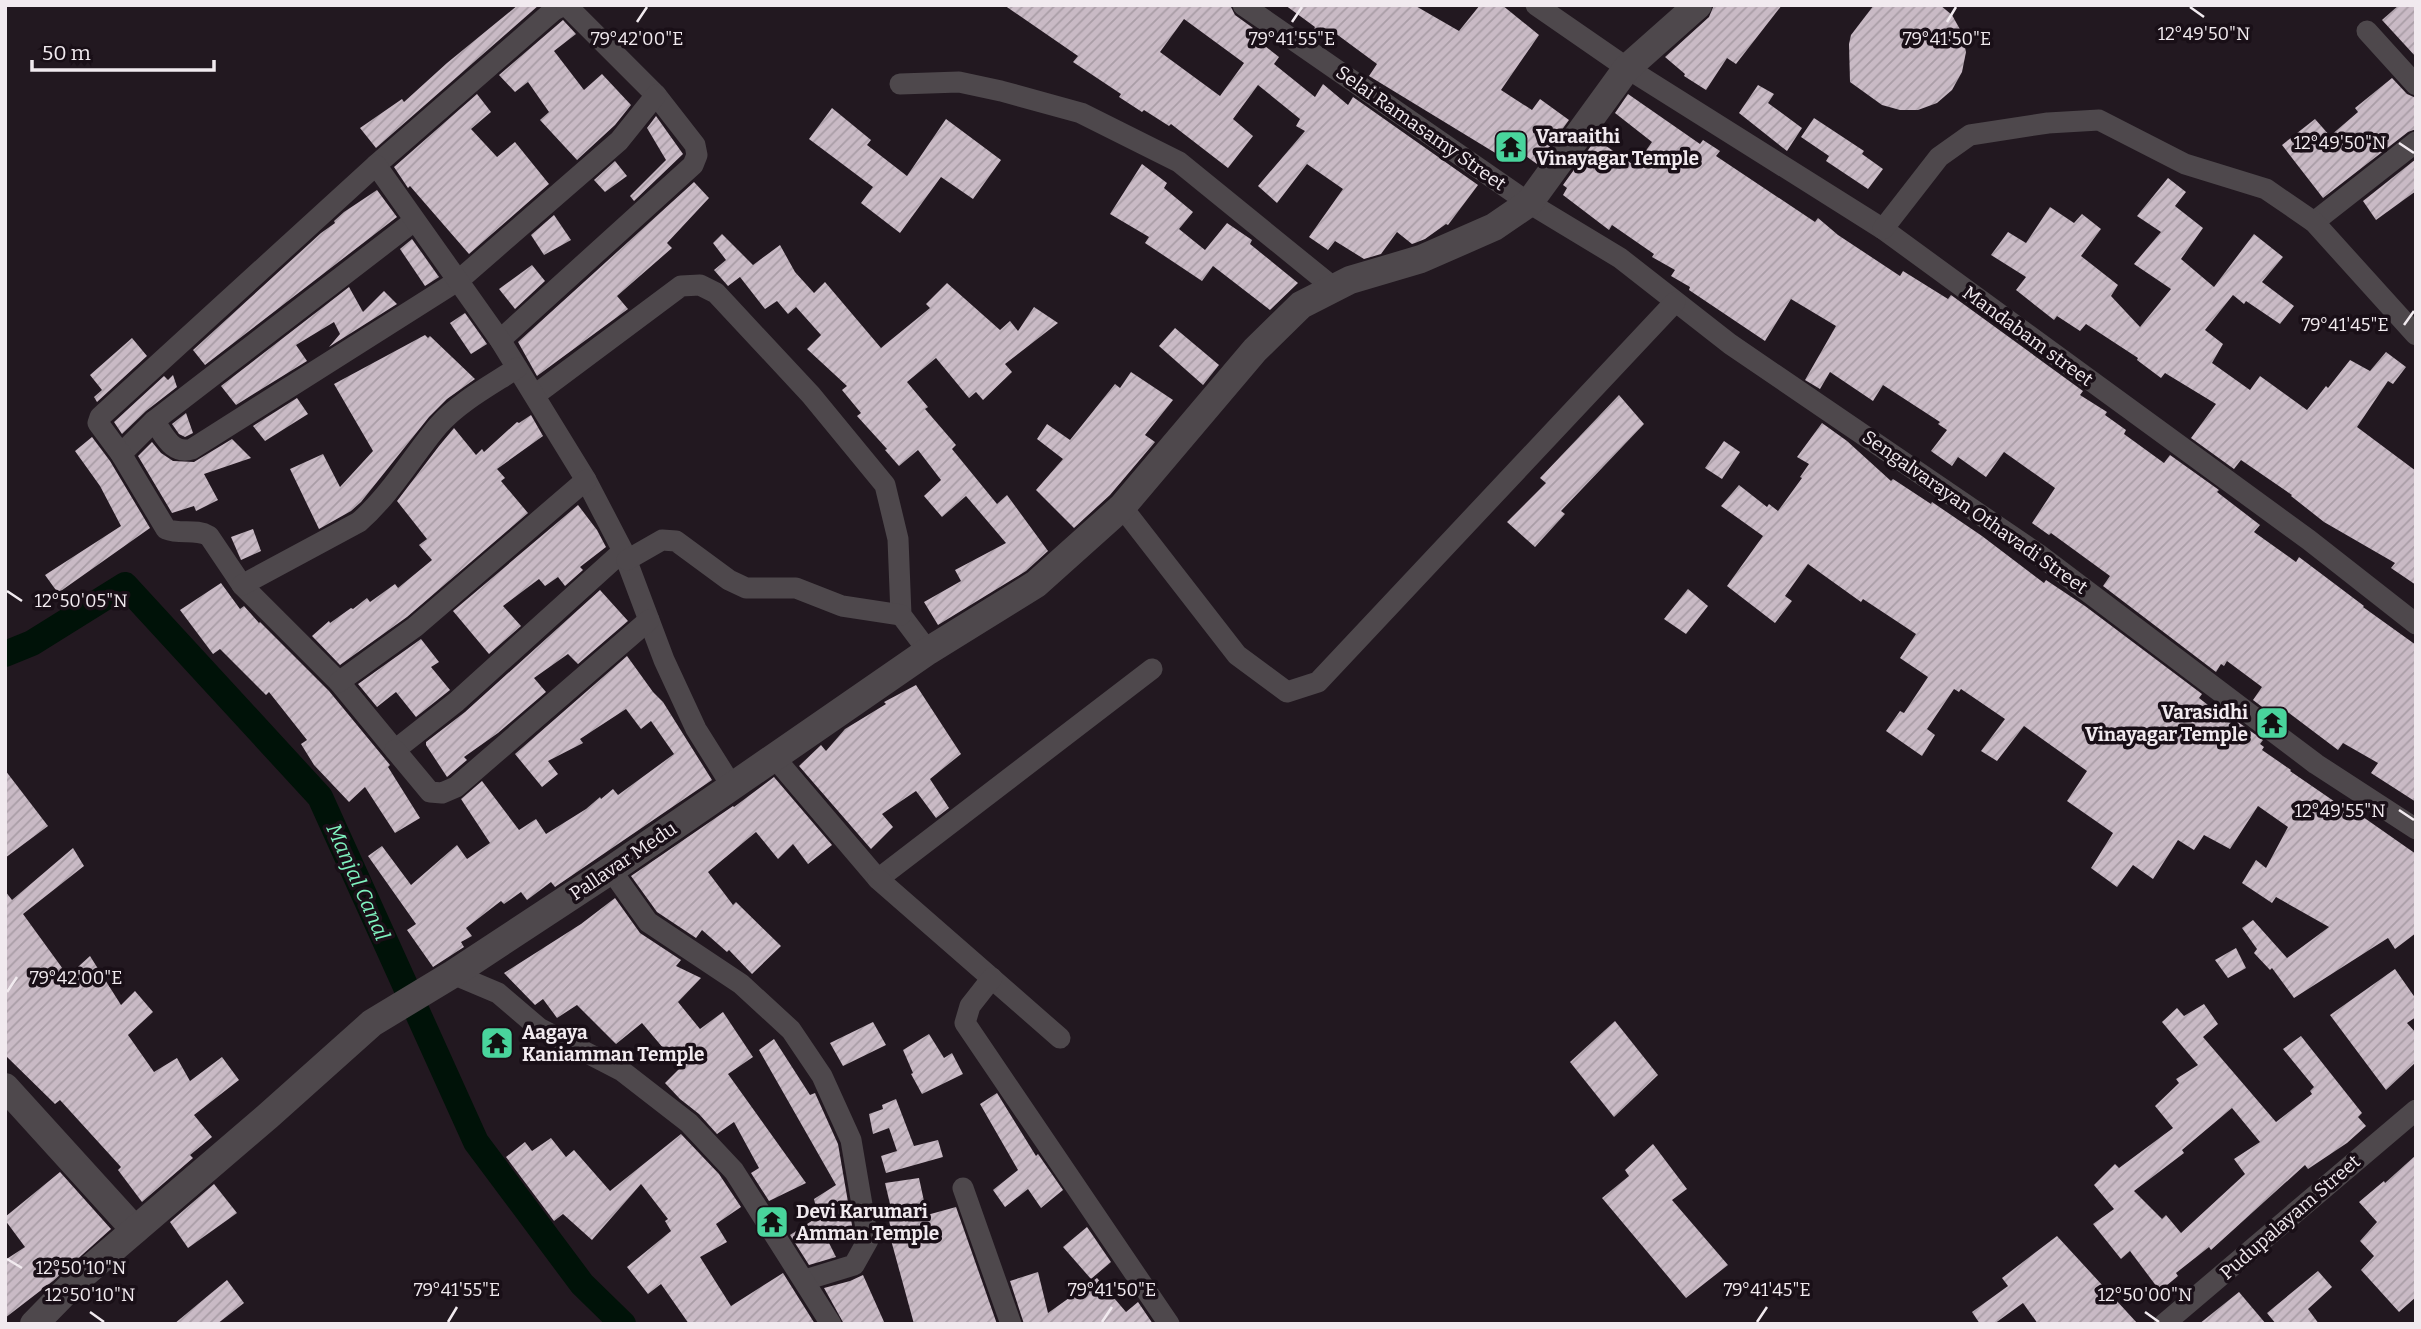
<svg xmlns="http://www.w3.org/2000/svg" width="2421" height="1329" viewBox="0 0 2421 1329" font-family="Bitter,serif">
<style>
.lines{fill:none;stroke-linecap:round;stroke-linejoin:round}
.canal{stroke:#001208;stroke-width:26}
.building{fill:url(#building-hatch);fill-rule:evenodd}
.minor{stroke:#4e484c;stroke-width:21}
.tertiary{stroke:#4e484c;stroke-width:28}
.ticks{fill:none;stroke:#f1eaef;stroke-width:2.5}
.labels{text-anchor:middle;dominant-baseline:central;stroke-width:7;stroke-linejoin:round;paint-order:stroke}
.street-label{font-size:19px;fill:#f1eaef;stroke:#190f17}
.poi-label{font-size:19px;font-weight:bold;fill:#f1eaef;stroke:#190f17;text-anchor:start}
.water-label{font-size:21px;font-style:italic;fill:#7ff2bf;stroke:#190f17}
.ticks-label{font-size:18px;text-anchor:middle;fill:#f1eaef;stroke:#190f17;stroke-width:7;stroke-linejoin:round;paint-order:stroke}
</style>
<defs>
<pattern id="building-hatch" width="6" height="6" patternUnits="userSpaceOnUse" patternTransform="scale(1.75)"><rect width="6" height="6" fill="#c9bac5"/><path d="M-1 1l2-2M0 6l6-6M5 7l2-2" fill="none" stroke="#a99da6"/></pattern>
</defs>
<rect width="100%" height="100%" fill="#221820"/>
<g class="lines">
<path class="canal" d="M5 654 32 643 125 585 320 797 476 1142 582 1284 623 1324"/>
</g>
<g class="building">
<path d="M518 5H539L376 148 360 128 402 99 404 102 447 63Z"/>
<path d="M1004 5H1230L1235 15 1253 28 1248 33 1279 57 1274 64 1315 97 1323 84 1348 105 1353 97 1478 185 1448 225 1446 224 1425 239 1415 243 1412 244 1397 232 1381 254 1364 259 1335 241 1328 250 1309 237 1343 189 1307 164 1277 203 1258 186 1305 131 1296 126 1300 119 1258 85 1233 119 1253 136 1228 168 1171 124 1169 126 1144 110 1142 112 1119 97 1121 94 1073 62 1078 56ZM1184 19 1244 63 1220 96 1160 52Z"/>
<path d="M1285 5H1414L1459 31 1480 5H1502L1539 35 1501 90 1532 110 1540 99 1569 120 1537 164 1523 154 1518 160 1502 145 1497 154 1369 76 1377 64 1335 33 1328 42 1314 29 1315 27Z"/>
<path d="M1714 5H1782L1736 64 1727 58 1706 90 1684 76 1685 74 1665 57 1709 17Z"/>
<path d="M1874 5H1940L1952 15 1962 33 1966 52 1962 72 1952 90 1937 103 1918 110H1900L1882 105 1850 82 1849 44 1851 35Z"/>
<path d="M2399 5H2416V57L2382 20Z"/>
<path d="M563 20 576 34 554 51 584 90 602 74 631 105 615 125 577 160 540 120 549 112 528 82 515 92 499 75Z"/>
<path d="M2392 78 2407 94 2416 98V129L2408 132 2323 198 2282 145 2315 119 2330 136 2358 112 2355 108Z"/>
<path d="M1758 85 1774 94 1768 103 1802 128 1787 151 1739 113Z"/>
<path d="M477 94 491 112 471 129 497 157 515 142 549 184 469 254 410 186 408 188 394 167Z"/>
<path d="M1628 94 1700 144 1703 140 1720 151 1716 156 1815 222 1818 218 1838 235 1900 276 1903 271 1948 299 1951 295 2083 391 2080 395 2107 412 2105 415 2126 430 2124 434 2164 463 2170 455 2219 490 2217 492 2260 525 2254 532 2296 562 2299 557 2364 606 2363 607 2416 645V802L2371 773 2378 763 2343 743 2338 750 2285 710 2278 719 2253 700 2262 687 2227 661 2224 666 2221 664 2216 672 2103 586 2110 576 2051 533 2049 535 2032 523 2055 488 2004 452 1986 477 1958 457 1952 466 1931 451 1947 430 1938 424 1940 422 1883 385 1873 401 1830 372 1820 389 1805 380 1836 326 1791 299 1765 341 1689 290 1690 287 1671 276 1675 270 1652 257 1654 254 1612 225 1609 230 1563 195 1567 188 1563 185 1596 139 1635 166 1652 142 1615 113Z"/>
<path d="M832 108 871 140 867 145 907 176 946 119 1001 160 973 199 941 177 900 233 861 203 873 187 809 139Z"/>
<path d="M656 116 683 154 634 201 630 196 666 160 647 128Z"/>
<path d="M1814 118 1864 151 1862 154 1883 169 1868 189 1826 161 1829 156 1801 137Z"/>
<path d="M2416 159V191L2376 220 2363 201Z"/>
<path d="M615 161 627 176 605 192 594 180Z"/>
<path d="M1142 164 1167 183 1164 188 1193 212 1179 229 1205 250 1227 223 1252 240 1250 244 1298 283 1270 310 1213 266 1202 281 1145 243 1149 237 1110 214Z"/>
<path d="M2168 178 2186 192 2175 206 2203 228 2181 259 2214 287 2254 234 2283 257 2262 282 2294 306 2280 324 2246 301 2244 304 2233 295 2205 330 2223 344 2212 363 2250 390 2260 376 2307 410 2326 386 2328 388 2350 360 2370 371 2386 352 2406 367 2393 384 2388 381 2357 427 2416 471V585L2391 568 2395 563 2324 522 2291 496 2292 495 2241 460 2234 469 2191 438 2216 404 2165 373 2161 378 2137 360 2138 358 2086 324 2080 331 2057 316 2054 320 2016 290 2026 277 1991 255 2008 232 2026 243 2050 207 2074 223 2082 214 2101 229 2081 256 2118 285 2111 296 2140 327 2171 289 2134 264 2161 232 2137 216Z"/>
<path d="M694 182 709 198 667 243 672 248 617 296 628 309 537 376 518 342Z"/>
<path d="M377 190 397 217 205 365 193 350 321 233 335 223 334 221 344 212Z"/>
<path d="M554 215 571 240 544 255 531 235Z"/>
<path d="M722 234 753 265 780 245 795 272 814 293 825 282 881 348 930 308 926 304 947 283 1000 330 1010 321 1018 331 1034 307 1058 323 1005 364 1012 372 983 400 976 392 969 398 936 358 907 382 928 407 925 409 956 445 952 449 997 504 1007 495 1048 551 1026 571 938 625 924 602 961 581 955 570 1006 543 966 496 942 517 924 496 941 480 918 450 899 466 885 450 887 449 857 416 861 413 842 390 847 386 807 349 821 335 796 307 788 314 777 301 765 309 740 277 728 286 714 270 726 260 713 243Z"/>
<path d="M412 239 439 277 425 286 400 249Z"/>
<path d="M532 265 545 281 515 309 499 289Z"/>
<path d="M349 287 363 312 384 291 397 304 329 347 340 334 334 322 296 345 307 361 236 405 221 386Z"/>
<path d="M465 313 487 344 471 354 450 323Z"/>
<path d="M1175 328 1219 365 1203 385 1159 346Z"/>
<path d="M425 335 428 338 430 336 475 379 447 399 429 417 361 502 351 511 319 529 290 469 323 454 340 487 373 451 334 384Z"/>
<path d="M132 338 147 356 97 402 94 397 102 390 90 375Z"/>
<path d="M1131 372 1173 400 1145 435 1155 442 1110 495 1074 528 1036 490 1063 459 1037 439 1047 424 1070 440 1115 384 1120 388Z"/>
<path d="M173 375 177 387 146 411 122 434 114 422 164 376 168 380Z"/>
<path d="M1619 395 1644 424 1561 511 1565 514 1535 547 1507 522 1546 483 1540 478Z"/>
<path d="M297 398 308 414 265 441 253 426Z"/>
<path d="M186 413 193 433 185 437 179 434 172 424Z"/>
<path d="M531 415 543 436 497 469 505 478 501 481 528 513 407 617 340 665 312 636 329 621 330 623 351 608 353 609 367 598 370 602 395 584 398 588 432 560 419 545 427 539 397 501 439 446 454 428 476 455 482 449 484 452 517 422 519 423Z"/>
<path d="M1822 423 1847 441 1891 481 1893 479 1931 504 1932 502 1982 536 2044 583 2046 580 2085 606 2202 694 2199 698 2235 726 2238 722 2263 740 2260 744 2264 747 2262 750 2291 770 2290 771 2341 806 2343 803 2416 854V933L2395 949 2388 938 2294 998 2272 968 2270 970 2254 953 2257 949 2242 928 2253 920 2287 958 2329 927 2276 897 2272 903 2242 883 2256 860 2266 868 2288 827 2258 806 2230 849 2204 835 2194 850 2178 840 2153 879 2133 865 2117 887 2091 868 2113 833 2067 801 2087 771 2024 726 1997 761 1981 751 2005 719 1961 689 1959 692 1954 689 1927 729 1935 735 1922 756 1886 731 1900 711 1904 713 1928 677 1900 658 1916 634 1863 599 1861 602 1808 564 1785 596 1792 601 1775 623 1727 586 1763 536 1721 506 1739 485 1767 507 1769 504 1778 511 1802 478 1800 477 1809 464 1797 457Z"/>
<path d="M92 437 110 461 150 528 58 593 45 575 121 526 100 486 75 451Z"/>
<path d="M232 439 251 458 204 474 218 500 196 511 194 506 172 513 138 456 152 442 161 453 173 461 194 462Z"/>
<path d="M1724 441 1740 452 1722 479 1705 468Z"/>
<path d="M578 505 597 530 606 547 580 567 583 570 565 586 558 577 545 586 539 579 503 606 521 626 489 654 453 611Z"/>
<path d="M253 529 261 551 241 560 231 537Z"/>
<path d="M221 583 240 609 244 606 259 623 260 622 329 691 390 765 388 767 420 818 395 833 365 787 349 802 314 765 301 744 307 740 269 692 266 695 220 649 213 654 180 610Z"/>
<path d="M1688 589 1708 606 1686 634 1664 619Z"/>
<path d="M600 590 628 621 578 664 568 654 534 678 546 692 498 733 464 757 467 760 447 777 426 745V742L465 712Z"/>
<path d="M421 639 439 662 431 667 450 690 416 717 396 692 377 707 358 684Z"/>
<path d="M627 656 653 692 663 702 712 780 555 887 551 882 527 900 521 892 504 904 501 901 466 928 472 936 461 942 464 947 433 967 407 930 416 924 368 856 382 846 411 885 457 845 467 859 490 843 461 799 482 781 519 830 536 819 546 834 586 809 600 797 601 799 613 789 618 795 674 754 651 721 641 729 626 709 580 739 583 743 548 761 558 774 542 787 515 754Z"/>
<path d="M916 685 961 754 930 779 949 808 936 818 916 791 882 814 893 827 871 849 799 766 821 745 826 751 845 729 886 704 884 702Z"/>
<path d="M5 770 48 826 5 858Z"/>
<path d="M774 777 832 845 808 864 793 844 778 859 756 832 708 872 733 905 736 902 781 946 752 974 729 950 727 952 702 930 696 938 657 912 631 876 733 806 734 807Z"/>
<path d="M73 848 84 866 23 914 68 976 90 956 121 1005 135 991 153 1012 128 1035 154 1072 177 1058 190 1081 222 1057 239 1080 194 1115 212 1137 190 1155 193 1158 142 1202 118 1170 121 1167 60 1100 55 1104 5 1055V891L12 900Z"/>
<path d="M615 898 640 933 681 960 676 966 701 978 678 1002 700 1029 723 1012 753 1057 728 1074 806 1183 769 1201 751 1173 759 1168 734 1122 717 1134 699 1114 680 1099 665 1083 680 1068 642 1023 616 1044 577 1005 557 1018 543 999 535 1005 504 973 581 924Z"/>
<path d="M2236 948 2246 968 2228 978 2215 960Z"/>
<path d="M2395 969 2416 999V1017L2407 1023 2416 1033V1062L2386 1090 2330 1015Z"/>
<path d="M2204 1004 2218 1024 2203 1037 2276 1122 2312 1094 2310 1091 2314 1087 2283 1049 2301 1036 2362 1113 2358 1117 2366 1126 2347 1143 2308 1169 2305 1165 2211 1250 2209 1247 2176 1273 2178 1276 2160 1291 2130 1251 2121 1259 2093 1224 2114 1209 2094 1185 2115 1164 2119 1168 2173 1128 2155 1106 2179 1083 2176 1079 2198 1065 2162 1022 2177 1008 2184 1016ZM2232 1108 2260 1142 2234 1159 2245 1174 2181 1233 2166 1215 2162 1219 2134 1191 2184 1153 2182 1150Z"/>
<path d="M1615 1021 1658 1075 1614 1117 1570 1062Z"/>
<path d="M873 1022 886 1045 843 1066 830 1043Z"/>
<path d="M929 1034 944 1058 952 1053 963 1074 922 1094 911 1074 913 1073 903 1050Z"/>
<path d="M774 1039 810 1095 815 1093 838 1144 853 1231 827 1239 836 1257 809 1265 790 1235 818 1217 814 1199 836 1185 759 1050Z"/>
<path d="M997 1093 1036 1156 1038 1154 1063 1190 1041 1208 1028 1189 1005 1207 993 1190 1018 1170 980 1104Z"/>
<path d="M896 1099 914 1146 938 1140 943 1157 886 1173 881 1156 897 1151 889 1128 873 1134 869 1114 883 1109 882 1105Z"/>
<path d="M681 1134 719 1174 741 1207 716 1224 727 1242 700 1257 731 1306 783 1273 815 1324H689L661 1284 648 1294 627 1267 671 1231 665 1221 668 1219 641 1184 592 1240 563 1214 554 1221 506 1157 525 1142 532 1151 551 1138 566 1157 574 1150 610 1191Z"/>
<path d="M1653 1144 1687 1189 1672 1200 1728 1265 1686 1298 1602 1198 1629 1176 1625 1170Z"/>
<path d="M2416 1155V1297L2399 1312 2361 1270 2374 1256 2360 1241 2377 1222 2359 1202 2384 1181 2385 1183Z"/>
<path d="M60 1172 111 1229 53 1281 5 1318V1260L25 1247 5 1220V1217Z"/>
<path d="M919 1178 927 1215 956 1207 997 1324H914L891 1240H893L886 1205 890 1204 885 1183Z"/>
<path d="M214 1184 237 1213 188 1248 170 1222Z"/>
<path d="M1087 1227 1111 1262 1091 1279 1063 1247Z"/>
<path d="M2057 1236 2138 1324H2038L2023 1303 1994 1324H1980L1972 1312 2008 1286 2002 1278Z"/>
<path d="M2318 1271 2332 1287 2308 1309 2319 1324H2276L2267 1313Z"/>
<path d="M1038 1272 1048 1313 1097 1278 1126 1312 1138 1302 1153 1324H1024L1010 1281Z"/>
<path d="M863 1275 885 1324H844L824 1288 850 1281Z"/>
<path d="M227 1280 244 1303 217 1324H174Z"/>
<path d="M2239 1292 2266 1324H2199Z"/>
</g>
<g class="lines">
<g class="minor">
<path d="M1243 5 1529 203 1620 258 1730 344 2038 554 2316 764 2416 829"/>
<path d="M1536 5 1627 68 1883 229 2309 540 2416 624"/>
<path d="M2367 31 2416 85"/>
<path d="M900 84 959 82 1001 91 1081 113 1179 162 1334 288"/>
<path d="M376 165 554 10 564 5"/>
<path d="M2314 222 2416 142"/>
<path d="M1883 229 1939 157 1970 135 2048 123 2099 120 2185 164 2266 189 2314 222 2416 335"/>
<path d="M500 340 693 165 697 155 695 145 656 95 566 5"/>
<path d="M535 395 681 286 700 285 716 293 811 395 885 485 898 539 901 615 928 651"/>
<path d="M154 421C165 436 172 455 192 449L459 280 619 141 656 95"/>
<path d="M121 454 154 421 414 221"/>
<path d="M1122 507 1237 655 1287 692 1318 682 1675 302"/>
<path d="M623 551 456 702 395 750 339 682 242 585 209 536C195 528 181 535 166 529L121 454 98 423 100 417 376 165 500 340 586 480 623 551 664 660 696 729 733 788"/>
<path d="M627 560 662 540 676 541 729 580 746 588H796L842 606 901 615"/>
<path d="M242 585 359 522C390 495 412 457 438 426 459 402 491 385 517 368"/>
<path d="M339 682 415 627 586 480"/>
<path d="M395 750 430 792 442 793 456 787 649 620"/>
<path d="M774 757 878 879 1152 669"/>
<path d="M611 870 648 922 741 984 791 1030 822 1076 851 1140 868 1240 854 1265 805 1280"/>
<path d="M878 879 1060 1038"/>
<path d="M453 974 498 993 539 1028 622 1071 689 1123 734 1171 831 1324"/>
<path d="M992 978 970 1006 965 1023 1169 1324"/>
<path d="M963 1188 1011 1324"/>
<path d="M2164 1324 2416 1110"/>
</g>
<g class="tertiary">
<path d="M5 1087 135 1230"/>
<path d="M34 1324 78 1279 268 1116 372 1023 453 974 611 870 928 651 1036 584 1122 507 1255 350 1301 305 1350 280 1421 259 1494 227 1529 203 1627 68 1698 5"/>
</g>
</g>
<path class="ticks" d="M2190 7 2204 17M637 22 647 7M1292 22 1302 7M1947 22 1956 7M2399 143 2414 153M2404 325 2414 311M7 591 22 601M2399 810 2414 820M7 992 17 977M7 1259 22 1268M90 1312 104 1322M2145 1312 2159 1322M448 1322 457 1307M1102 1322 1112 1307M1757 1322 1767 1307"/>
<defs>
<symbol id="temple-square" viewBox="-11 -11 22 22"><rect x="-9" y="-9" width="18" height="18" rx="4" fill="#49d49c" stroke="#190f17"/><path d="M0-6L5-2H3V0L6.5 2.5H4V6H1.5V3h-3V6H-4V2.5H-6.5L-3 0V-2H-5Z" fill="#111"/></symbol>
</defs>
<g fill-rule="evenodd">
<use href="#temple-square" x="1492" y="128" width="38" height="38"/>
<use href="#temple-square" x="2253" y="704" width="38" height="38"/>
<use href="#temple-square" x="478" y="1024" width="38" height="38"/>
<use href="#temple-square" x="753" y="1203" width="38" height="38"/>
</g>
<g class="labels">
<g class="street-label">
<text transform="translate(1421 128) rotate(35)">Selai Ramasamy Street</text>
<text transform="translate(2028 336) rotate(36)">Mandabam street</text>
<text transform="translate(1975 512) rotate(35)">Sengalvarayan Othavadi Street</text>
<text transform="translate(623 861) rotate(-34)">Pallavar Medu</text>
<text transform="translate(2290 1217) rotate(-41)">Pudupalayam Street</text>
</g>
<g class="poi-label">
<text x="1536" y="136">Varaaithi<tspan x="1536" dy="22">Vinayagar Temple</tspan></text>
<text x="2248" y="712" text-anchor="end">Varasidhi<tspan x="2248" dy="22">Vinayagar Temple</tspan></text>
<text x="522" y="1032">Aagaya<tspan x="522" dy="22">Kaniamman Temple</tspan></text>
<text x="796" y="1211">Devi Karumari<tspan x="796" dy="22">Amman Temple</tspan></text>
</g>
<g class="water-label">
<text transform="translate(358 882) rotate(66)">Manjal Canal</text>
</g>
</g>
<g class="ticks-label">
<text x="2204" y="40">12°49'50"N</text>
<text x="637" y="45">79°42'00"E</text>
<text x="1292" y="45">79°41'55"E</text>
<text x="1947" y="45">79°41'50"E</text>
<text x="2340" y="149">12°49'50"N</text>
<text x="2345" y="331">79°41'45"E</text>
<text x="81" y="607">12°50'05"N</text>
<text x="2340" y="817">12°49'55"N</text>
<text x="76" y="984">79°42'00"E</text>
<text x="81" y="1274">12°50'10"N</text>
<text x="457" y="1296">79°41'55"E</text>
<text x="1112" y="1296">79°41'50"E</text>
<text x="1767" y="1296">79°41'45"E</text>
<text x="90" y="1301">12°50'10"N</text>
<text x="2145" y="1301">12°50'00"N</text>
</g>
<rect width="2421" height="1329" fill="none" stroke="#f1eaef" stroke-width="14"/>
<path d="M32 60v10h182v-10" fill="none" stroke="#f1eaef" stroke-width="3.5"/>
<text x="42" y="60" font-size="21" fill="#f1eaef" stroke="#190f17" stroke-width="5" paint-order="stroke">50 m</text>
</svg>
